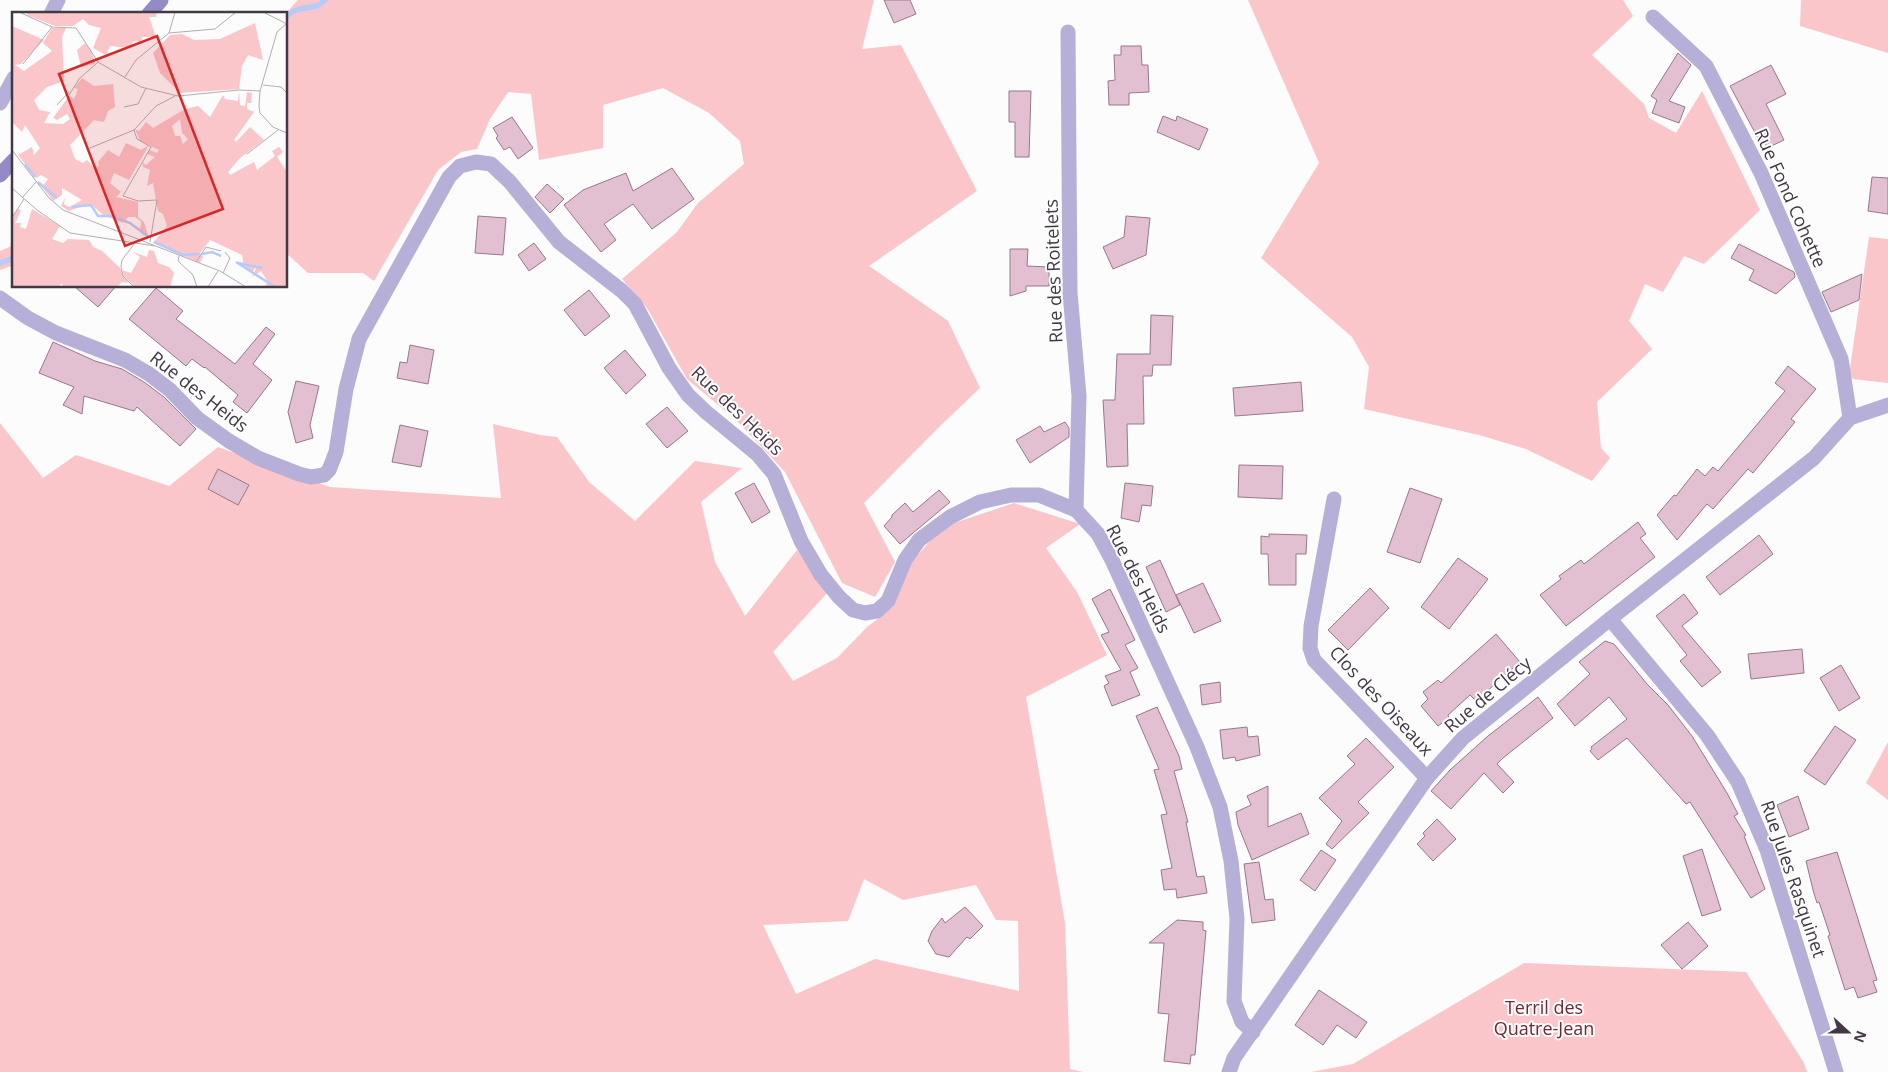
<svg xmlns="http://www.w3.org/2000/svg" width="1888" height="1072" font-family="'Open Sans',sans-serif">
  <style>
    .green { fill: #fac6ca; fill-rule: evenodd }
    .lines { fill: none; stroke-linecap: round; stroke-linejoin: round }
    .stream { stroke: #b6cbf8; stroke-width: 5.5 }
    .building { fill: #e3bfd2; stroke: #987889 }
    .street { stroke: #b6b0d8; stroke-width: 15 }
    .secondary { stroke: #948ac5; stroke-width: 15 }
    .labels { text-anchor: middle; stroke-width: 4; stroke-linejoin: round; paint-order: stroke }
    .street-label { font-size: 18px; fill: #423945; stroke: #fcfcfc }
    .park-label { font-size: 18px; fill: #6d2934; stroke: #fcfcfc }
    .inset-river { fill: none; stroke: #b6cbf8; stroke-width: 2.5 }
    .inset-road { fill: none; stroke: #b2aeb3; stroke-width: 1 }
    .view { fill: #d62828; fill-opacity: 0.15; stroke: #d62828; stroke-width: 2.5 }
    .inset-edge { fill: none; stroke: #423945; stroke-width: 2.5 }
  </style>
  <rect width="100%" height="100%" fill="#fcfcfc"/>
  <g class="green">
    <path d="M298,0H874L862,49L901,45L977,191L869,266L948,321L980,388L939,427L864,503L895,562L875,597L842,583L785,472L736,420L687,379L647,308L622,279L677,232L698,203L744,164L740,141L709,113L663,88L603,105V148L539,160L531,94L508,92L490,119L477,149L461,152L438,170L374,281L363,273H308L286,253V14H285Z"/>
    <path d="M1248,0H1623L1633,16L1592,55L1644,104L1649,118L1676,133L1702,91L1760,210L1704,264L1684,256L1663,292L1645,284L1629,321L1652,349L1597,402L1601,448L1610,458L1592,481L1526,449L1479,435L1364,409L1369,367L1352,337L1261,258L1319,163Z"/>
    <path d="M1801,0H1888V53L1800,26Z"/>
    <path d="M1869,237L1888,239V383L1853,379L1849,375Z"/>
    <path d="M14,245V265L0,270V251Z"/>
    <path d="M0,423L43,478L76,455L169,486L218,447L330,487L501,498L493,424L540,435L557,437L589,482L635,521L695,461L742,468L701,502L715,562L745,616L797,550L828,592L773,652L793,681L837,658L867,627L893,607L905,569L946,523H954L1014,503L1080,524L1046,548L1077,592L1107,655L1026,697L1065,923L1070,1069L1083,1072H0ZM864,879L903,900L976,885L996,920L1018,921L1019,991L875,959L796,994L763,925L848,921Z"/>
    <path d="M1888,742V800L1866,783Z"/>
    <path d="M1524,963L1746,972L1804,1063L1807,1072H1311L1353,1064Z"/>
  </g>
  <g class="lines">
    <g class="stream">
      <path d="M286,17C301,2 313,13 325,0"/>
      <path d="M0,263L14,258"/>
    </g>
  </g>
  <g class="building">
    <path d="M884,0H910L916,14L894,23Z"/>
    <path d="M1121,46H1141L1142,65H1148L1149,92L1129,93V105H1109L1108,81L1115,80L1114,55H1121Z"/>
    <path d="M1678,53L1691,65L1669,101L1685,107L1679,123L1652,113L1657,100L1651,96Z"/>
    <path d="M1771,65L1786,94L1766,104L1784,140L1767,148L1764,140L1760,142L1730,86Z"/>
    <path d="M1009,91H1031L1029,157H1015V122H1009Z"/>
    <path d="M1163,116L1176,121L1177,116L1208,129L1199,150L1157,132Z"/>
    <path d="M512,117L533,148L518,159L510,147L504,150L496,138L498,136L493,128Z"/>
    <path d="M672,168L694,199L652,229L633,204L604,224L616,240L601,252L564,205L583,190L626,173L633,191Z"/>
    <path d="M1872,177L1888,178V214L1868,211Z"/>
    <path d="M547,184L564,199L550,213L535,197Z"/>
    <path d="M478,216L506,218L503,255L475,253Z"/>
    <path d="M1126,216L1150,218L1146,255L1113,269L1103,247L1124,237Z"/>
    <path d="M534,243L546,259L529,271L518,255Z"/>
    <path d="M1739,244L1794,272L1795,277L1776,294L1749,280L1754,270L1731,258Z"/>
    <path d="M1010,249H1028L1027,266L1049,267V286H1026V291L1010,296Z"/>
    <path d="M1862,274L1859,300L1831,312L1822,292Z"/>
    <path d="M74,286H116L98,307Z"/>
    <path d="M156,288L183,311L176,319L235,364L266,327L275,334L253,364L272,380L247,413L233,402L238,395L205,367L204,368L192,359L186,366L129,319Z"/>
    <path d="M589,290L610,316L585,336L564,310Z"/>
    <path d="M1151,315L1173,316L1171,365H1153L1152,376H1143L1144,424H1127L1128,466L1107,467L1103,400H1115L1117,354H1150Z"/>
    <path d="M53,342L95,361L122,369L144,382L164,397L196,429L180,446L137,407L134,411L84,396L82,414L63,405L74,387L39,373Z"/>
    <path d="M410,345L434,350L428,384L397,378L400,362L407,363Z"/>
    <path d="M625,350L646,375L626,394L604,368Z"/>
    <path d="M1788,366L1816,389L1791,419L1795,422L1753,473L1748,469L1713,509L1707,504L1677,540L1657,515L1674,495L1676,496L1697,469L1705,476L1713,467L1718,471L1785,391L1775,383Z"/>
    <path d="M296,381L319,386L310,425L313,438L296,443L288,412Z"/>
    <path d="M1301,382L1303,411L1235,416L1233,388Z"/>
    <path d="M667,407L688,431L667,448L646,424Z"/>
    <path d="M1065,422L1069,428V437L1030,463L1016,440L1040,426L1044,432Z"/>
    <path d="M400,425L428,431L421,467L392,462Z"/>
    <path d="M1239,465L1283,466L1282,499L1238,497Z"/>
    <path d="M218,469L249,485L238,505L208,489Z"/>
    <path d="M754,483L770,512L752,523L735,493Z"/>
    <path d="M1125,483L1153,486L1151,506L1142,505L1139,522L1121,518Z"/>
    <path d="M1410,488L1442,499L1420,563L1387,552Z"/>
    <path d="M939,490L950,502L900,544L884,526L892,517V515L905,503L913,512Z"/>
    <path d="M1638,522L1646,534L1640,538L1655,557L1566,626L1540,595L1561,579L1559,576L1581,560L1584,564Z"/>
    <path d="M1269,534L1307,535L1306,554H1296V585H1269L1268,554H1261V536L1269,537Z"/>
    <path d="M1759,535L1773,554L1720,595L1706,577Z"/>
    <path d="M1458,558L1488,579L1449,629L1421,607Z"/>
    <path d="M1160,560L1180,605L1166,612L1146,567Z"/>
    <path d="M1203,583L1221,621L1194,633L1176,595Z"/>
    <path d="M1370,588L1389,608L1348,650L1328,630Z"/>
    <path d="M1110,589L1135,640L1125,645L1138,668L1130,672L1140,695L1112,706L1104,686L1109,683L1105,676L1121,670L1101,635L1109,632L1092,599Z"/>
    <path d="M1684,594L1698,613L1682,626L1721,672L1702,687L1680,661L1687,655L1656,616Z"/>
    <path d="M1496,634L1520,662L1476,701L1470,695L1448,715L1449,718L1438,726L1421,706L1428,699L1423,692L1438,680L1441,683Z"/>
    <path d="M1605,641L1614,644L1647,684L1668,705L1692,736L1727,793L1738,814L1734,816L1746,835L1744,836L1765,889L1751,898L1690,802L1686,804L1627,738L1598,760L1590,751L1592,749L1591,747L1627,719L1609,697L1575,726L1557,704L1590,674L1579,662Z"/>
    <path d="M1802,649L1804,673L1751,679L1748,654Z"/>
    <path d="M1841,665L1860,698L1839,711L1820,678Z"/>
    <path d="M1220,682L1221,702L1202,705L1200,685Z"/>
    <path d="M1538,697L1553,718L1503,758L1497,764L1514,782L1503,793L1484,773L1451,809L1431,791L1450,770L1488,736Z"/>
    <path d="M1157,707L1179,756L1182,769L1174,771L1188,822H1186L1197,877L1204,876L1207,893L1177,898L1176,889L1164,890L1161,870L1172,868L1161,815L1167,814L1154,770L1159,769L1136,716Z"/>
    <path d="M1835,726L1856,740L1825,785L1804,771Z"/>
    <path d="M1247,727L1248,737L1258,736L1260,755L1236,761L1235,757L1223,759L1220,730Z"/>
    <path d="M1366,738L1394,767L1358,802L1369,813L1332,849L1326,844L1342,821L1319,798L1355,764L1347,756Z"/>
    <path d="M1268,786V827L1301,813L1309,834L1252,860L1238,825L1236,812L1251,805L1247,796Z"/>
    <path d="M1798,796L1809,829L1789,837L1777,805Z"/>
    <path d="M1437,819L1456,839L1433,861L1417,844L1425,836L1423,833Z"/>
    <path d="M1702,849L1721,910L1702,916L1683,856Z"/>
    <path d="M1321,850L1336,860L1315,891L1300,880Z"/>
    <path d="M1837,852L1877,980L1873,981L1877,992L1858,998L1854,987L1845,990L1828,936L1830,935L1819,902L1817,903L1813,890L1806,861Z"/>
    <path d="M1259,862L1265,900L1273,899L1275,920L1252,923L1244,864Z"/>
    <path d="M965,907L983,926L970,939L967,937L949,957L936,954L928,941L932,931L942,918L945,923Z"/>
    <path d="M1177,920L1203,922V930L1206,931L1195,1055H1191L1190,1064L1164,1061L1169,1014L1158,1013L1164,943H1149Z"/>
    <path d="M1688,922L1708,946L1682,969L1661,945Z"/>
    <path d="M1319,990L1367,1022L1356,1038L1337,1025L1323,1045L1295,1025Z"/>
  </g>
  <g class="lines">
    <g class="street">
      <path d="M51,14L58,0"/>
      <path d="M1653,17L1706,66L1761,173L1841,359L1850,418"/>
      <path d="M1068,32L1070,293L1079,396L1076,510"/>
      <path d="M0,103L14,78"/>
      <path d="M0,298L28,318L56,333L125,360L149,374L170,390L197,418L229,441L258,458L299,474L311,477L324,475L329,470L336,452L346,389L359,339L449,177L460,166L476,162L491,164L510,182L559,242L622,291L635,304L669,368L688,395L706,412L757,454L774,474L801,541L821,575L839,597L853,610L865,613L877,611L888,601L905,560L919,540L950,517L980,502L1011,495H1039L1076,510L1098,534L1112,560L1197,747L1220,807L1231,861L1237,919L1234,1001L1242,1022L1253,1032"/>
      <path d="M1334,499L1311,626L1310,648L1314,660L1427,778"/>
      <path d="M1610,619L1707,735L1738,782L1767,850L1836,1072"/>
      <path d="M1229,1072L1234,1058L1427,778L1463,738L1610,619L1814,458L1850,418L1888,405"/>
    </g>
    <g class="secondary">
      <path d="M149,14L161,0"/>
      <path d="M0,175L14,160"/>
    </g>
  </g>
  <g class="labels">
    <g class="street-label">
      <text transform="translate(1790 198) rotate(66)" y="6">Rue Fond Cohette</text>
      <text transform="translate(1054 271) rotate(-92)" y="6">Rue des Roitelets</text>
      <text transform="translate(199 392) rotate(38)" y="6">Rue des Heids</text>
      <text transform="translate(737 411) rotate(44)" y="6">Rue des Heids</text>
      <text transform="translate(1138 579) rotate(63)" y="6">Rue des Heids</text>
      <text transform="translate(1488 695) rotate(-40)" y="6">Rue de Clécy</text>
      <text transform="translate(1381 701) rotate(47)" y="6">Clos des Oiseaux</text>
      <text transform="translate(1793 879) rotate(71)" y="6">Rue Jules Rasquinet</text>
    </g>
    <g class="park-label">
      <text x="1544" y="1014">Terril des<tspan x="1544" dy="21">Quatre-Jean</tspan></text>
    </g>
  </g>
  <g transform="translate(12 12)">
    <rect width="275" height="275" fill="#fcfcfc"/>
    <path d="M16,0H145L144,5H137L144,25H130L129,30L121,29L119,36L98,34L94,43L81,36L89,16L77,13L71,7L61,14H43L15,3ZM243,11L251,48L236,43L230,54L227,77L168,81L148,61L141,41L158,23L170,22L182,28L208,27ZM0,14L32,28L9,52L3,53L12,59L40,39L31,31L40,16H54L50,25L52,69L35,75L22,88L27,98L38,100L32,111L51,112L58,107L55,102L45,108L41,106L57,84L62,87L66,77L62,76L70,66L82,74L101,72L103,95L96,99L92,110L82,108L58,133L63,147L71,151L75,148L82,155L87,154L86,150L96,138L107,145L114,131L129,138L137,133L117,168L102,161L98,171L109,180L104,185L126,190V205L132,210L137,227L128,220L129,209L123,205H116L111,211L91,203L81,194L72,193L57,199L49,194L53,186L52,192L57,195L70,188L50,176V183L41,189L30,175L36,167L29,163L24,166L6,143L20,135L22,143L28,136L13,113L10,120L0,110ZM73,31L79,38L83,52L69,55L65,38ZM227,79L228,93L233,94L235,80L240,81L239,91H235V97L242,100L222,128L224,130L238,115L252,128L228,146L216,160L218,163L242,150L245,158L263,144L260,139L267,135L271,140L265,145L275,160V275H252L256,270L249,259L240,265L246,252L240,260L232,254L230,243L198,228L188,241L191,245L188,251L141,231L155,214L151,202L146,199L141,171L135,174L138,158L131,155L130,150L134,153L143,145L135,142L138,138L145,141L147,138L128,129L123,117L127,119L134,110L141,116L173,97L186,94L198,105L211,83L213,87L226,89ZM168,107L170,121L176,127L171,132L168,124H163L160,114ZM6,196L9,199L3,211H9L8,215L14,217L20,197L48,214L40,227L51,231L56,227L77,228L81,235L90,239L108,256L116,271L110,270L105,275H51L50,271L46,275L0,274V204ZM137,238L142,239L146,251L157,255L162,261L158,275H123L113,265L110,258L119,261L128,245L121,240L135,245Z" fill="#fac6ca" fill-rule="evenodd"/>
    <path class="inset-river" d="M13,152L23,165M26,170L45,186M60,195L79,193L86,204H99L118,211L137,225M142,230L171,243L187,242M190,242L200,240L209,244M224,250L263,275M226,251L250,256"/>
    <path class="inset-road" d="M7,0L40,15L64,16L86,50M251,0L275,12M274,12L265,20L248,79L247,94L248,101L261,115L275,121M157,21L203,17L224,0M86,50L129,75L166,84L227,78L248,79M11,52L40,15M113,65L124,48L157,21L163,0M251,73L269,75L275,81M57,83L67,67L86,50M45,93L57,80M112,95L126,92L134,76M78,136L122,118M0,138L37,186L51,198L208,259L234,275M235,142L266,118M0,176L25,198L58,221L143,234M10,186L24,170M1,204L12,187M138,230L145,188L126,189L111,184L139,135L125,127L122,118L144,94L163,84M167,244L166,249L181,263L185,275M184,250L194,235L209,239M211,261L218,246L213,240M122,275L111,264L109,255L110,248L123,231M196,275L206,259"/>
    <path class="view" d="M145,24L211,197L113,234L47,62Z"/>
    <rect width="275" height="275" class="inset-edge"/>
  </g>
  <g transform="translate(1848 1032) rotate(111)" stroke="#fcfcfc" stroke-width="4" paint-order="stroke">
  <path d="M0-4L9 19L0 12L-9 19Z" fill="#423945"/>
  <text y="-8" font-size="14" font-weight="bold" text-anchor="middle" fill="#423945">N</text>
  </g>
</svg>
